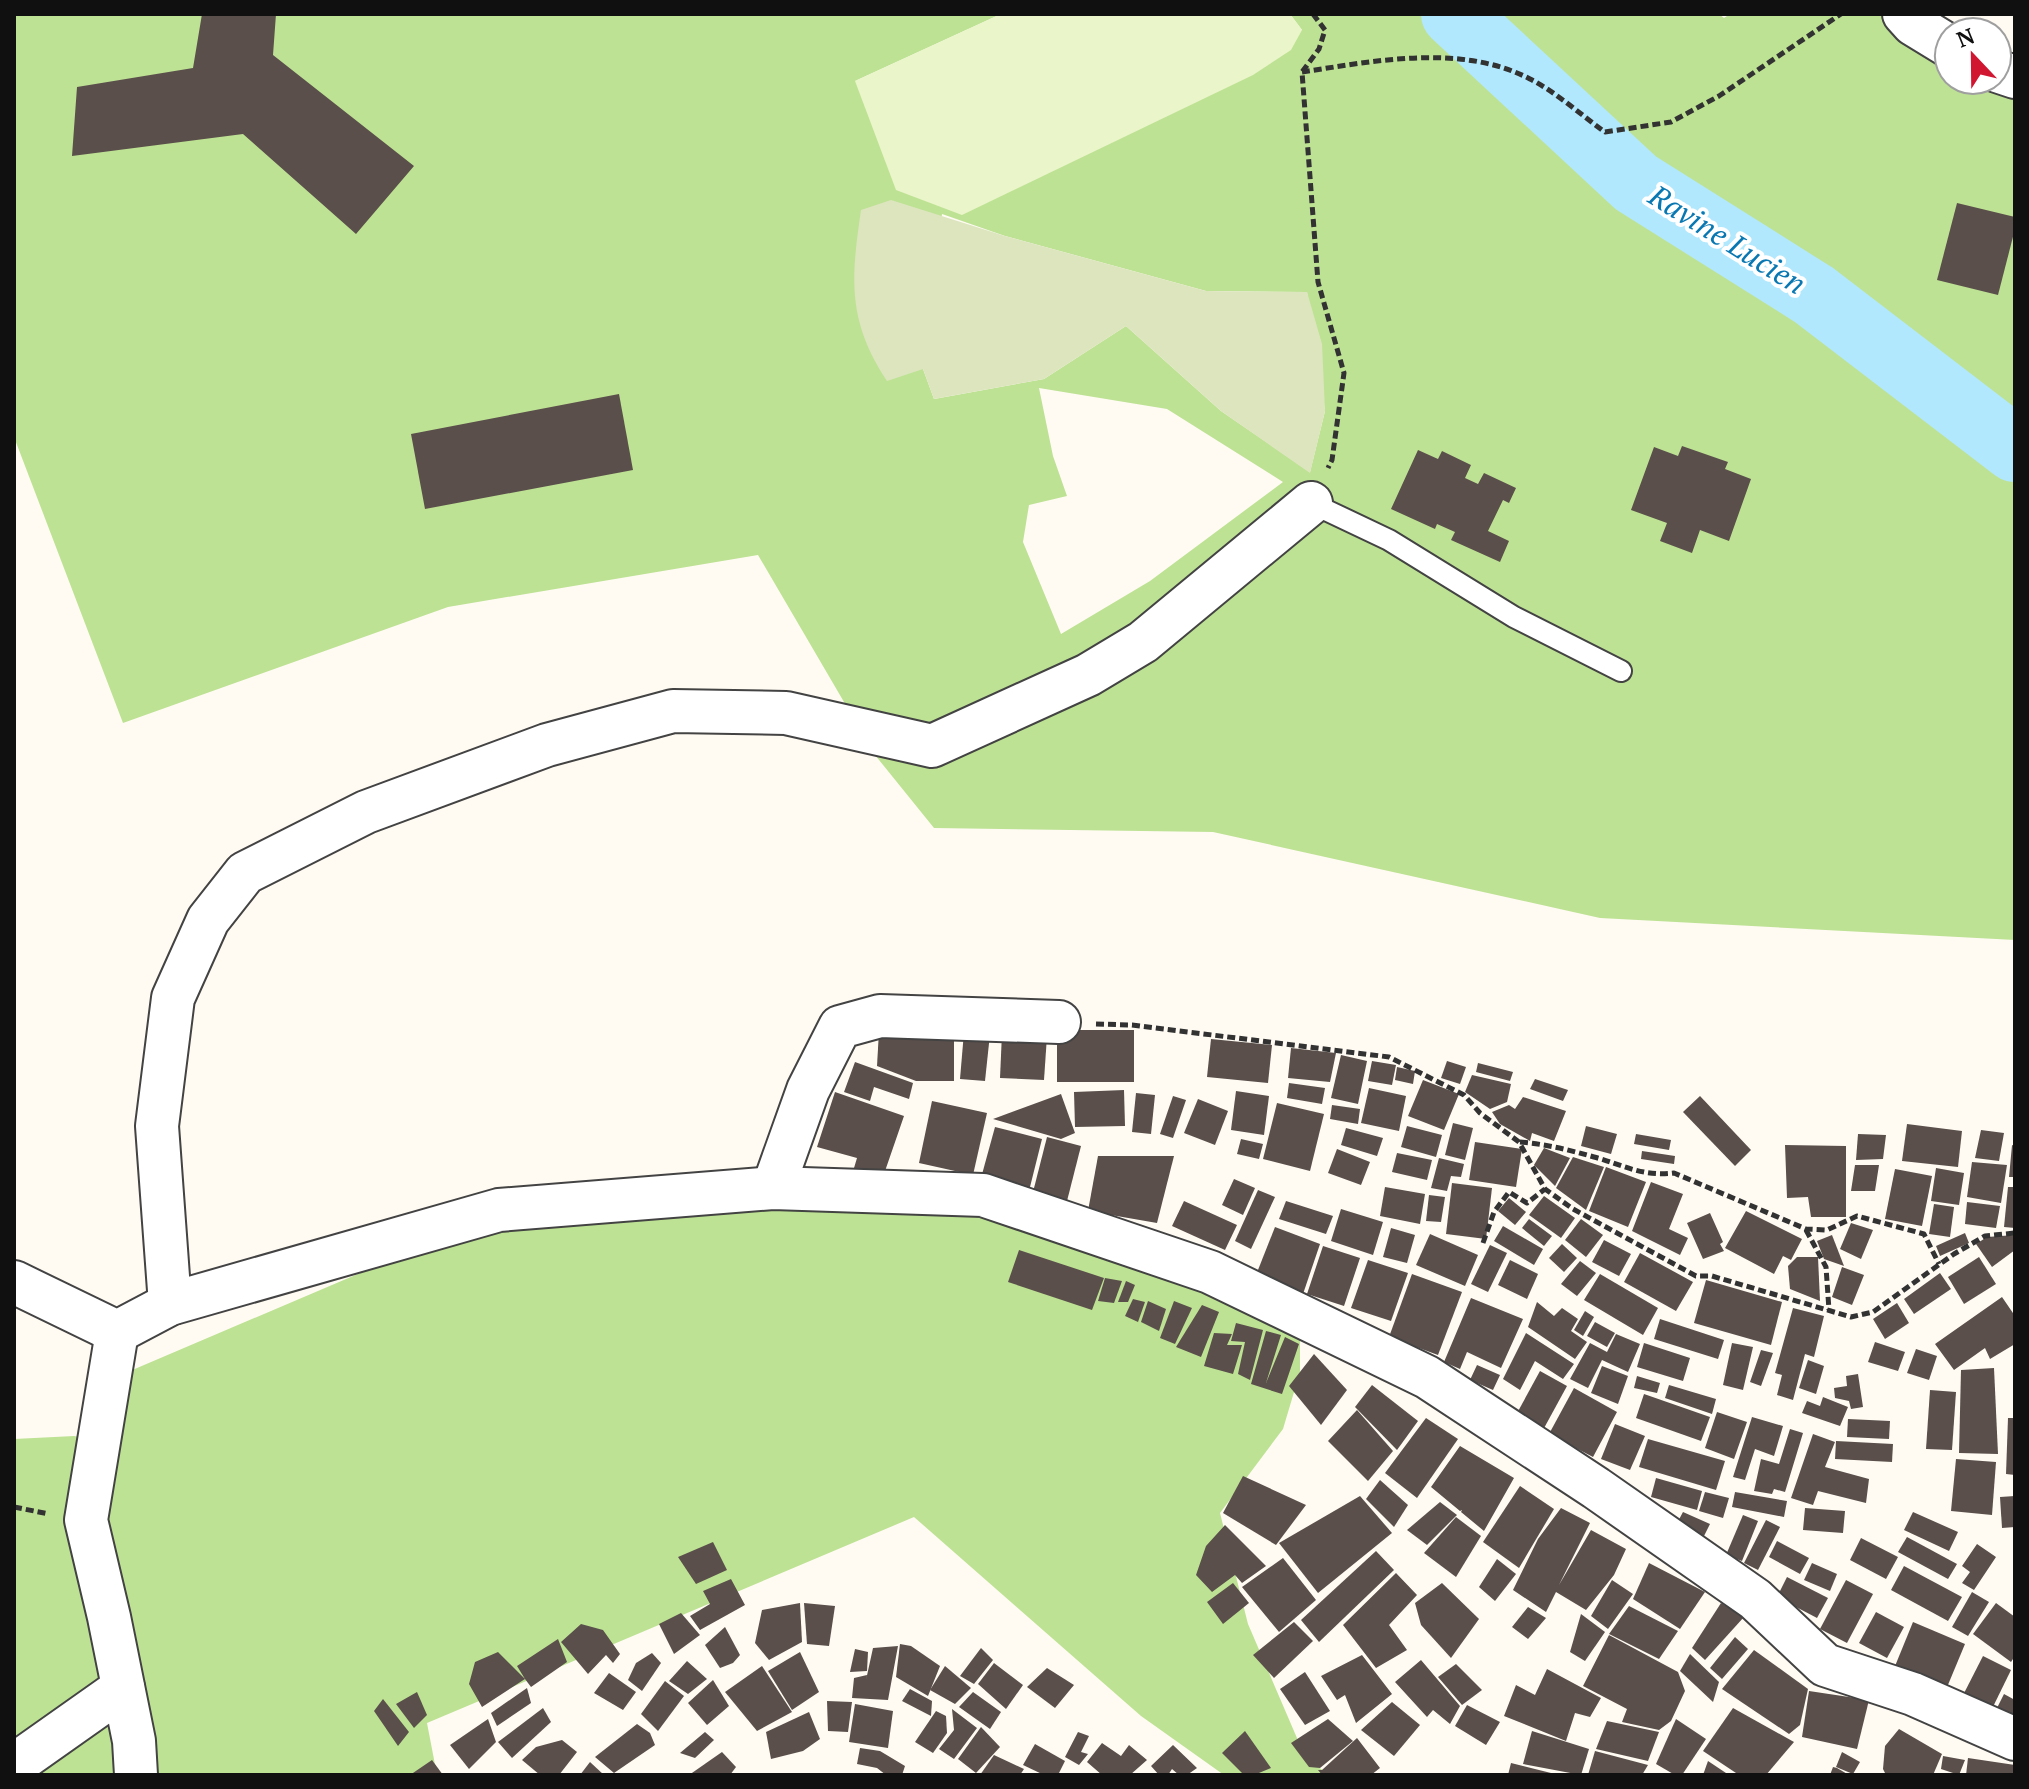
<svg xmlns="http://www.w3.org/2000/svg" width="2029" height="1789" font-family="'PT Serif',serif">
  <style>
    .forest { fill: #bee294; fill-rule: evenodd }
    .cemetery { fill: #dde5bf }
    .pitch { fill: #eaf5ca }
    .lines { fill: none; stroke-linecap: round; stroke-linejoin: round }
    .river { stroke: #b1e8fd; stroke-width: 66 }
    .building { fill: #5a4f4b }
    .lane-casing { stroke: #434343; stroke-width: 24 }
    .street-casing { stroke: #434343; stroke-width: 46 }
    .path { stroke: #323232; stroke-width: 5; stroke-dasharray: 8 4; stroke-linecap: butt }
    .lane { stroke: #fff; stroke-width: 20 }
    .street { stroke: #fff; stroke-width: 42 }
    .labels { text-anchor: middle; stroke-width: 8; stroke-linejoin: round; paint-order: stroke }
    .water-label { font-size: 30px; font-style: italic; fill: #0978b2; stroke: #fff }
  </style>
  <rect width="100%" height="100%" fill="#fffbf3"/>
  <g class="forest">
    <path d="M14,14H1001L855,81L1302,30L1290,14H1719L1724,18L1730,14H1937L1949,32V80H1997L2015,62V940L1600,918L1213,832L934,828L875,755L758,555L448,607L123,723L14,437ZM942,214L1005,236L1206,291L1307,292L1325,411L1310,472L1221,411L1126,326L1044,379L934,399L923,369ZM1039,388L1167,409L1283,482L1150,581L1061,634L1023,542L1029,505L1067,496L1053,456Z"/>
    <path d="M800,1185L1030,1213L1300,1333V1372L1283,1429L1220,1513L1248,1624L1306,1759L1330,1775H1224L1141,1716L914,1517L427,1723L437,1775H25L14,1754V1439L74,1436L118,1444L130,1371L440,1239Z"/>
  </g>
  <path class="cemetery" d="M891,200L1005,236L1206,291L1307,292L1322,344L1325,411L1310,473L1221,411L1126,326L1044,379L934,399L923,369L887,381C847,320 851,279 861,210Z"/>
  <path class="pitch" d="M1001,14H1290L1302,30L1291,50L1253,75L962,215L896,190L855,81Z"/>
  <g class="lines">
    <path class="river" d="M1454,14L1636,183L1814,295L2015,449"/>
  </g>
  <g class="building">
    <path d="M202,14H276L273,55L414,166L356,234L243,134L72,156L77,87L193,68Z"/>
    <path d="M1957,203L2015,217V229L1998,295L1937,280Z"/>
    <path d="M619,394L633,470L425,509L411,434Z"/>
    <path d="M1682,446L1728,462L1725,469L1751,479L1729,541L1700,530L1692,553L1660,541L1667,523L1631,510L1654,447L1678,456Z"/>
    <path d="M1418,450L1438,459L1442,451L1471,465L1465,478L1478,484L1484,473L1516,488L1509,503L1503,500L1488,531L1509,541L1500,562L1451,540L1455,532L1437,524L1435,529L1391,509Z"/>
    <path d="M954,1030V1081H916L877,1066L879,1031Z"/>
    <rect x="1057" y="1030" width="77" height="52"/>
    <path d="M964,1032L990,1034L985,1081L960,1079Z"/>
    <path d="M1002,1033L1047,1036L1044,1080L1000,1078Z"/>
    <path d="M1211,1039L1272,1045L1268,1083L1207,1077Z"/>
    <path d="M1291,1048L1336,1053L1330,1082L1288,1078Z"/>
    <path d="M1341,1055L1367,1061L1358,1104L1331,1098Z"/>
    <path d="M1372,1061L1396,1065L1392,1085L1368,1081Z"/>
    <path d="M1447,1061L1466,1067L1460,1084L1441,1078Z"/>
    <path d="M855,1062L913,1083L909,1099L874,1087L870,1101L844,1092Z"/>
    <path d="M1478,1063L1513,1072L1510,1081L1476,1072Z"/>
    <path d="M1397,1067L1415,1071L1413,1084L1395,1080Z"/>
    <path d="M1472,1075L1511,1084L1507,1102L1490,1109L1465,1092Z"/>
    <path d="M1535,1079L1568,1090L1563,1101L1530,1089Z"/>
    <path d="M1423,1080L1459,1094L1444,1130L1408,1116Z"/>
    <path d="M1289,1083L1325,1088L1322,1104L1287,1098Z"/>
    <path d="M1369,1088L1406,1096L1399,1131L1361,1123Z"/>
    <path d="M1124,1090L1125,1126L1075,1127L1074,1092Z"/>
    <path d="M1236,1091L1269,1096L1264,1135L1231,1130Z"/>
    <path d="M835,1092L904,1116L884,1174L854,1168L857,1158L817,1147Z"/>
    <path d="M1136,1093L1155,1095L1151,1134L1132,1132Z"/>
    <path d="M1061,1094L1075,1133L1061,1139L993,1119Z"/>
    <path d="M1173,1096L1186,1100L1173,1138L1160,1134Z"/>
    <path d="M1700,1096L1751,1150L1735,1166L1683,1112Z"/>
    <path d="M1523,1097L1566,1111L1554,1141L1532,1133L1530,1141L1500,1124L1492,1112L1509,1105L1515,1109Z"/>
    <path d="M1198,1099L1228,1111L1215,1145L1184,1133Z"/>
    <path d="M932,1101L987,1113L973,1175L919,1163Z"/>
    <path d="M1277,1103L1324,1114L1310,1171L1263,1159Z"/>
    <path d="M1332,1105L1360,1109L1358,1124L1330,1119Z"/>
    <path d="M1453,1123L1473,1128L1465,1160L1445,1155Z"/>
    <path d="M1907,1124L1962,1131L1958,1167L1902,1161Z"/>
    <path d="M1407,1126L1442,1135L1436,1157L1401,1147Z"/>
    <path d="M1586,1126L1617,1134L1611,1154L1581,1146Z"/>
    <path d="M995,1127L1042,1139L1029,1191L981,1178Z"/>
    <path d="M1346,1128L1383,1138L1377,1156L1341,1145Z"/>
    <path d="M1981,1130L2004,1133L1999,1161L1975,1158Z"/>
    <path d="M1636,1134L1671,1140L1669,1150L1634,1144Z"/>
    <path d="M1858,1134L1886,1135L1883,1159L1856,1160Z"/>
    <path d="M1047,1137L1081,1146L1067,1201L1033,1192Z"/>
    <path d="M1241,1139L1263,1144L1259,1159L1237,1154Z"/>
    <path d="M1475,1142L1522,1149L1516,1187L1469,1180Z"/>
    <path d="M1785,1145L1846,1146V1217H1811L1808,1197L1787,1198Z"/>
    <path d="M2012,1145L2015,1146V1177H2009Z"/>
    <path d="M1544,1148L1570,1158L1555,1186L1534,1165Z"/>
    <path d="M1337,1149L1370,1162L1361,1185L1328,1173Z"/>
    <path d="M1642,1151L1675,1156L1674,1164L1641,1159Z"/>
    <path d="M1397,1153L1432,1160L1427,1180L1392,1172Z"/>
    <path d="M1098,1156H1174L1157,1223L1088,1211Z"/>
    <path d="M1573,1157L1604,1167L1586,1210L1556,1188Z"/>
    <path d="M1439,1158L1464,1164L1461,1177L1451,1176L1447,1191L1431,1188Z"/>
    <path d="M1972,1162L2007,1165L2001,1203L1967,1197Z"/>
    <path d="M1855,1165H1879L1875,1191H1851Z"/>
    <path d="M1606,1167L1646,1182L1628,1227L1589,1211Z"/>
    <path d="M1936,1168L1964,1173L1959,1205L1931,1201Z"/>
    <path d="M1895,1169L1932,1176L1922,1226L1885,1219Z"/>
    <path d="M1234,1179L1255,1188L1243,1215L1222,1205Z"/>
    <path d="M1651,1182L1683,1194L1669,1229L1688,1238L1680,1255L1632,1231Z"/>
    <path d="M1452,1183L1492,1188L1486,1239L1446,1234Z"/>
    <path d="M1385,1187L1425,1194L1420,1224L1380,1216Z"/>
    <path d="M2008,1187H2015V1228L2004,1227Z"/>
    <path d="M1258,1190L1275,1197L1251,1249L1235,1241Z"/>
    <path d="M1429,1195L1445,1197L1441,1222L1426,1221Z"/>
    <path d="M1544,1196L1575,1218L1561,1238L1529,1215Z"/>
    <path d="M1509,1198L1526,1212L1515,1225L1498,1211Z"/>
    <path d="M1184,1201L1237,1225L1225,1250L1172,1226Z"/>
    <path d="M1286,1201L1333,1216L1326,1234L1279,1219Z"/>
    <path d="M1967,1202L2000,1206L1996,1228L1965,1224Z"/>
    <path d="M1934,1204L1954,1207L1950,1237L1929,1234Z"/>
    <path d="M1341,1209L1383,1222L1373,1255L1331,1241Z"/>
    <path d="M1746,1211L1802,1239L1791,1260L1783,1256L1774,1274L1725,1248Z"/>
    <path d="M1710,1213L1723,1242L1720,1244L1724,1251L1703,1259L1687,1223Z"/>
    <path d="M1529,1219L1552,1236L1544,1246L1522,1228Z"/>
    <path d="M1581,1219L1603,1235L1586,1257L1565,1240Z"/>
    <path d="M1851,1223L1873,1230L1861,1259L1840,1249Z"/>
    <path d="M1503,1226L1543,1249L1534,1265L1494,1241Z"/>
    <path d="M1275,1227L1320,1244L1303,1294L1256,1275Z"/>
    <path d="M1391,1228L1415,1235L1407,1263L1383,1257Z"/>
    <path d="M1965,1233L1969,1243L1940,1256L1936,1246Z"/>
    <path d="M1430,1234L1478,1255L1465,1286L1416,1265Z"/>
    <path d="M1832,1235L1844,1266L1824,1259L1817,1241Z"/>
    <path d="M2015,1235V1250L1992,1267L1976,1244L1987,1237Z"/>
    <path d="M1604,1240L1631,1254L1619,1276L1592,1262Z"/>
    <path d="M1562,1244L1577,1258L1564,1272L1549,1258Z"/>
    <path d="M1490,1245L1507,1253L1488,1292L1471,1284Z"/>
    <path d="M1323,1246L1360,1258L1344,1306L1307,1294Z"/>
    <path d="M1019,1250L1104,1278L1092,1310L1008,1282Z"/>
    <path d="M1640,1253L1693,1282L1676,1311L1624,1282Z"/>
    <path d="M1797,1257H1818L1820,1301L1790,1289L1788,1266Z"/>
    <path d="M1979,1257L1996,1284L1964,1304L1948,1277Z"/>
    <path d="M1368,1260L1408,1273L1391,1321L1351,1308Z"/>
    <path d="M1510,1260L1538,1274L1527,1299L1498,1285Z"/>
    <path d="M1580,1261L1596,1273L1577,1296L1561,1284Z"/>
    <path d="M1842,1267L1864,1275L1852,1305L1832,1297Z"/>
    <path d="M1940,1273L1951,1289L1914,1314L1904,1299Z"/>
    <path d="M1412,1274L1462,1292L1438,1355L1389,1337Z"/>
    <path d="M1600,1274L1658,1308L1643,1335L1584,1300Z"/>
    <path d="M1105,1278L1122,1281L1114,1303L1098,1301Z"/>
    <path d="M1706,1280L1782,1302L1771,1345L1694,1323Z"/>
    <path d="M1126,1281L1135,1285L1128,1302H1118Z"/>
    <path d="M2002,1297L2015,1316V1344L1990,1359L1985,1348L1954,1370L1935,1344Z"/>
    <path d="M1471,1298L1523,1319L1501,1368L1467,1352L1460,1369L1444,1362Z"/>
    <path d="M1133,1299L1145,1302L1138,1322L1125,1316Z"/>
    <path d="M1148,1301L1166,1309L1159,1331L1141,1322Z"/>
    <path d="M1174,1301L1192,1308L1175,1344L1160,1338Z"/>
    <path d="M1537,1302L1554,1316L1562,1308L1578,1319L1571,1331L1587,1342L1575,1359L1528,1327Z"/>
    <path d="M1897,1303L1909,1323L1885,1339L1873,1319Z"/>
    <path d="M1202,1305L1219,1312L1201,1357L1176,1347Z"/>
    <path d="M1793,1308L1824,1316L1814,1357L1805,1354L1793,1400L1777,1395L1782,1375L1775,1373Z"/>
    <path d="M1585,1311L1594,1317L1583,1336L1574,1330Z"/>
    <path d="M1660,1319L1724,1340L1718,1359L1654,1339Z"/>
    <path d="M1595,1322L1615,1333L1607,1347L1587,1336Z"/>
    <path d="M1236,1323L1263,1330L1250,1380L1238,1374L1245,1342L1231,1341Z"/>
    <path d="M1266,1331L1281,1335L1266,1383L1285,1337L1299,1344L1282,1394L1251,1384Z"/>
    <path d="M1214,1333L1232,1334L1227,1345H1242L1233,1374L1204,1366Z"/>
    <path d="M1526,1333L1574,1364L1563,1379L1535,1361L1520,1390L1503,1379Z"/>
    <path d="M1616,1334L1640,1344L1628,1372L1602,1360L1588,1388L1570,1379L1590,1343L1607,1352Z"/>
    <path d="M1875,1342L1905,1352L1898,1371L1868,1362Z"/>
    <path d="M1644,1343L1690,1358L1683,1381L1637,1367Z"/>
    <path d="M1732,1343L1753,1347L1743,1390L1723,1385Z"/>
    <path d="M1916,1349L1937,1356L1929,1380L1907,1373Z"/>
    <path d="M1761,1350L1773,1353L1761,1386L1750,1382Z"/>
    <path d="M1314,1354L1347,1390L1321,1425L1289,1386Z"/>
    <path d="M1808,1360L1824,1366L1816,1394L1799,1388Z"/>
    <path d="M1477,1365L1500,1375L1493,1390L1470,1380Z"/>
    <path d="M1602,1366L1628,1376L1618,1404L1591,1393Z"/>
    <path d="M1994,1368L1998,1454L1959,1453L1961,1370Z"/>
    <path d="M1540,1371L1567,1386L1543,1430L1516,1415Z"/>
    <path d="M1858,1374L1863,1407L1851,1409L1849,1401L1835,1398L1834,1388L1847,1386L1846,1376Z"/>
    <path d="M1637,1376L1660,1383L1657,1393L1634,1388Z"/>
    <path d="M1372,1385L1418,1421L1397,1450L1355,1407Z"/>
    <path d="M1669,1385L1716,1399L1712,1414L1665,1398Z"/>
    <path d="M1574,1388L1617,1412L1593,1457L1549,1434Z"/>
    <path d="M1930,1390L1956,1392L1952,1450L1926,1449Z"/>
    <path d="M1644,1394L1710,1417L1701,1441L1636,1418Z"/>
    <path d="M1823,1397L1848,1407L1840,1426L1802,1413L1807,1401L1820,1406Z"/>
    <path d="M1357,1410L1393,1451L1368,1481L1328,1441Z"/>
    <path d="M1717,1412L1747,1422L1734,1459L1705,1448Z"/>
    <path d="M1752,1417L1783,1426L1774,1456L1755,1449L1745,1480L1733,1477Z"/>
    <path d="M1426,1418L1458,1439L1417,1498L1385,1473Z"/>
    <path d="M2008,1418H2015V1475L2006,1474Z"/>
    <path d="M1848,1419L1890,1421L1889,1439L1847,1437Z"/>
    <path d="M1615,1424L1645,1436L1630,1470L1601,1459Z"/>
    <path d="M1790,1429L1803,1433L1785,1492L1774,1489L1772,1494L1754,1491L1761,1459L1779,1464Z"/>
    <path d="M1813,1434L1835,1442L1825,1467L1869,1479L1866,1503L1818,1491L1813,1505L1791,1498Z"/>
    <path d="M1648,1439L1725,1461L1716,1490L1639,1467Z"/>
    <path d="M1836,1441L1893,1444L1892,1462L1835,1459Z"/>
    <path d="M1460,1446L1514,1478L1484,1531L1461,1512L1462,1510L1460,1511L1431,1487Z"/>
    <path d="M1956,1459L1996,1462L1992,1515L1951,1511Z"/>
    <path d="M1243,1476L1306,1505L1276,1545L1223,1513Z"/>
    <path d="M1656,1478L1702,1491L1697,1510L1651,1497Z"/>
    <path d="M1380,1480L1408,1505L1394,1527L1366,1499Z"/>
    <path d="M1520,1486L1554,1509L1519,1568L1483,1542Z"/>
    <path d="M1705,1492L1729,1498L1723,1518L1699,1511Z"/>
    <path d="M1735,1492L1787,1501L1784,1517L1732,1507Z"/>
    <path d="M1360,1496L1392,1533L1318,1593L1279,1543Z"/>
    <path d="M2015,1496V1527L2002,1528L2000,1497Z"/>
    <path d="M1440,1502L1457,1515L1427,1545L1407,1530Z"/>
    <path d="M1561,1508L1590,1523L1559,1585L1591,1530L1626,1549L1614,1575L1586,1610L1556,1592L1546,1612L1513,1590L1538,1539Z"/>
    <path d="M1805,1508L1845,1511L1843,1533L1803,1530Z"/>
    <path d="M1683,1512L1710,1524L1702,1540L1675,1527Z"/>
    <path d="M1913,1512L1958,1532L1949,1551L1904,1530Z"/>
    <path d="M1743,1515L1758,1521L1742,1561L1726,1555Z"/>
    <path d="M1456,1517L1481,1536L1456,1577L1424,1553Z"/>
    <path d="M1766,1520L1780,1527L1758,1570L1744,1563Z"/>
    <path d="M1225,1525L1266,1566L1242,1583L1235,1575L1212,1592L1196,1575L1206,1546Z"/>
    <path d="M1907,1537L1957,1564L1948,1579L1898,1552Z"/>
    <path d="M1861,1538L1898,1557L1886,1579L1850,1560Z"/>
    <path d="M1777,1541L1809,1558L1800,1574L1769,1557Z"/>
    <path d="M713,1542L727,1570L696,1584L678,1557Z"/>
    <path d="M1977,1544L1996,1557L1974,1590L1962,1583L1970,1572L1962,1566Z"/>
    <path d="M1376,1551L1394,1570L1319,1642L1301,1620Z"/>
    <path d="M1283,1558L1316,1600L1279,1632L1242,1587Z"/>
    <path d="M1497,1559L1516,1574L1495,1601L1479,1587Z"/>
    <path d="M1649,1563L1705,1592L1680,1629L1633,1599Z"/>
    <path d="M1812,1563L1837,1574L1830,1591L1804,1580Z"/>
    <path d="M1904,1566L1962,1597L1948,1621L1891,1590Z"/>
    <path d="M1396,1573L1417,1595L1389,1625L1407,1650L1376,1668L1343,1625Z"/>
    <path d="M1787,1577L1828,1598L1817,1618L1777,1597Z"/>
    <path d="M731,1579L745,1605L700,1630L690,1616L710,1604L703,1591Z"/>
    <path d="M1612,1580L1633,1594L1608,1629L1591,1616Z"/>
    <path d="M1846,1580L1873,1594L1847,1643L1820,1629Z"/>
    <path d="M1233,1583L1249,1603L1223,1624L1207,1602Z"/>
    <path d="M1442,1583L1479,1619L1451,1658L1421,1625L1415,1603Z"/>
    <path d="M1972,1592L1989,1602L1968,1636L1952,1627Z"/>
    <path d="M800,1603L802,1642L769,1660L755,1643L762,1610Z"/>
    <path d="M804,1603L835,1606L829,1646L807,1644Z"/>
    <path d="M1721,1603L1744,1617L1705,1660L1692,1648Z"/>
    <path d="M1996,1603L2015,1617V1656L2011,1662L1973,1634Z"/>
    <path d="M1629,1606L1678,1631L1659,1659L1609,1634Z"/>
    <path d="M1528,1607L1546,1618L1528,1639L1512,1627Z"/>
    <path d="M1876,1612L1904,1627L1887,1658L1859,1643Z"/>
    <path d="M681,1613L700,1635L674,1654L659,1624Z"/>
    <path d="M1581,1614L1605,1632L1585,1661L1570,1652Z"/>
    <path d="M1294,1622L1313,1641L1274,1678L1253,1655Z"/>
    <path d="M1913,1622L1965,1644L1945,1692L1893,1671Z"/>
    <path d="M581,1624L603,1630L620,1654L613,1663L606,1655L588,1674L561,1642Z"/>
    <path d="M725,1627L740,1655L733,1663L720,1668L705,1645Z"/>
    <path d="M1609,1635L1678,1672L1685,1691L1671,1721L1659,1730L1622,1722L1627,1709L1583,1686Z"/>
    <path d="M1735,1637L1748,1649L1722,1679L1710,1668Z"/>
    <path d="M558,1639L567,1662L531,1687L525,1679L482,1707L469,1684L475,1662L498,1652L525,1679L517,1666Z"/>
    <path d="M900,1644L911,1646L940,1666L928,1696L896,1677Z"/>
    <path d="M898,1646L888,1700L852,1698L854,1678L867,1675L866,1680L873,1648Z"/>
    <path d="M981,1648L993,1660L974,1684L960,1676Z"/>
    <path d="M855,1649L868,1652L867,1671L850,1672Z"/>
    <path d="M1754,1650L1808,1689L1800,1725L1789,1734L1722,1689Z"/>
    <path d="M800,1652L819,1692L792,1710L768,1671Z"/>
    <path d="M652,1653L661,1663L642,1691L628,1680L636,1663Z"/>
    <path d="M1690,1654L1719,1682L1713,1702L1680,1671Z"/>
    <path d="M1362,1655L1392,1694L1356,1723L1345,1695L1337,1700L1321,1676Z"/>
    <path d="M1983,1656L2011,1670L1988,1717L1959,1703Z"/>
    <path d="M1421,1660L1460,1706L1450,1724L1433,1710L1427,1717L1395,1682Z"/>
    <path d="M687,1661L707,1679L688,1694L669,1681Z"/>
    <path d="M994,1663L1023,1685L1006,1709L978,1684Z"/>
    <path d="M1456,1664L1482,1690L1462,1705L1438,1677Z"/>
    <path d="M762,1666L792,1712L757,1731L725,1692Z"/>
    <path d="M945,1666L971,1688L955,1704L930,1690Z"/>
    <path d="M1047,1668L1074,1685L1055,1708L1027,1687Z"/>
    <path d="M1547,1669L1601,1698L1590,1717L1575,1713L1566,1741L1504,1716L1516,1685L1535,1695Z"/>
    <path d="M1305,1672L1330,1711L1305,1725L1280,1689Z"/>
    <path d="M609,1673L636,1692L623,1710L594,1693Z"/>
    <path d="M713,1680L729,1706L707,1725L688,1703Z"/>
    <path d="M665,1681L684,1696L658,1731L641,1714Z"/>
    <path d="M527,1688L531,1703L497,1726L491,1713Z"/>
    <path d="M910,1689L932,1701L931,1716L902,1701Z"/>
    <path d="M1809,1691L1869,1700L1857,1749L1802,1737Z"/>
    <path d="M417,1692L427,1715L414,1728L396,1704Z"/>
    <path d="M973,1692L1001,1712L990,1729L959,1707Z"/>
    <path d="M2004,1694L2015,1700V1727L1993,1716Z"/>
    <path d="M383,1699L409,1732L398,1746L374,1711Z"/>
    <path d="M827,1701L852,1702L848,1732L828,1731Z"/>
    <path d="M1392,1702L1420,1725L1394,1756L1361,1730Z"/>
    <path d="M855,1704L893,1711L888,1748L849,1742Z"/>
    <path d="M1467,1705L1500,1722L1486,1745L1455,1726Z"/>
    <path d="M543,1708L551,1722L512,1758L498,1742Z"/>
    <path d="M1733,1708L1794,1742L1766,1775H1739L1703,1751Z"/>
    <path d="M952,1709L977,1728L954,1759L939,1749L954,1730Z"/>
    <path d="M936,1711L946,1716L947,1733L933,1753L915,1742Z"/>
    <path d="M809,1712L820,1739L803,1751L771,1759L766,1732Z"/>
    <path d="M488,1719L496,1742L469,1769L450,1745Z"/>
    <path d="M1328,1719L1353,1741L1320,1768L1309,1767L1291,1743Z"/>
    <path d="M1676,1719L1706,1739L1682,1775H1675L1656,1764Z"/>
    <path d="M1607,1721L1659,1732L1648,1761L1596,1749Z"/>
    <path d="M637,1724L650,1733L655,1745L614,1773L595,1757Z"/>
    <path d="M981,1727L1000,1747L976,1773L958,1759Z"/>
    <path d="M1899,1729L1942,1754L1933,1775H1886L1883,1769L1885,1746Z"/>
    <path d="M1245,1731L1271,1768L1254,1775H1244L1222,1753Z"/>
    <path d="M1532,1731L1589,1749L1581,1775L1523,1764Z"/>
    <path d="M705,1732L714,1740L695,1758L680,1753Z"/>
    <path d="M1078,1732L1089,1736L1081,1752L1088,1754L1079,1765L1065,1757Z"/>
    <path d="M1357,1738L1380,1768L1371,1775H1322L1318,1770H1322Z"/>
    <path d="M562,1740L577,1752L559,1775H540L522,1760L536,1747Z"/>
    <path d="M1102,1743L1121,1756L1129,1745L1147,1760L1130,1775H1102L1087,1762Z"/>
    <path d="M1035,1744L1065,1761L1058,1775H1044L1023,1765Z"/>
    <path d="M1173,1745L1197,1768L1187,1775H1179L1172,1769L1168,1775H1159L1151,1766Z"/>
    <path d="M860,1748L880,1751L905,1766L902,1775H886L877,1768L857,1764Z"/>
    <path d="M1595,1751L1648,1765L1642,1775H1588Z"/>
    <path d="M722,1752L736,1767L730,1775H689Z"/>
    <path d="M1842,1752L1860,1762L1853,1774L1836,1767Z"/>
    <path d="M994,1755L1024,1769L1020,1775H980Z"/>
    <path d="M1943,1756L1965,1760L1959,1775L1941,1769Z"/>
    <path d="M1968,1758L2015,1765V1775H1966Z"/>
    <path d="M432,1760L443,1775H410Z"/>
    <path d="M1708,1761L1729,1775H1703Z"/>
    <path d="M590,1762L604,1775H580Z"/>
    <path d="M1511,1763L1555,1774V1775H1508Z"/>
    <path d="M1833,1767L1837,1768L1849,1775H1830Z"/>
  </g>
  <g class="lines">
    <g class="lane-casing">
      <path id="lane" d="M1311,503L1389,540L1514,617L1621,671"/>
    </g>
    <g class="street-casing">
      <g id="street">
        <path d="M1904,14L1913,24L1949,46"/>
        <path d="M1997,71L2015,77"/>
        <path d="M773,1188L808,1090L840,1027L880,1016L1059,1022"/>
        <path d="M14,1282L117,1332L170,1304L499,1210L773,1188L983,1195L1210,1272L1427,1377L1596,1488L1755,1599L1825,1665L1913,1694L2015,1739"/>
        <path d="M170,1304L157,1126L173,998L208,920L245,873L366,812L547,745L673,711L786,713L932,746L1088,675L1143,642L1311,503"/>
        <path d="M117,1332L86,1520L109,1617L134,1741L136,1775"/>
        <path d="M14,1765L123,1688"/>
      </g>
    </g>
    <g class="path">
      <path d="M1313,14L1325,30L1319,49L1302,72L1318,282L1344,373L1332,460L1328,468"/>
      <path d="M1302,72C1375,61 1461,43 1530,79C1556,92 1581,115 1605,132L1671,122L1719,96L1841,14"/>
      <path d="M1096,1024L1132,1025L1389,1057L1464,1095L1480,1113L1519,1142L1545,1189L1573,1209L1696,1276H1712L1851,1317L1873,1312L1954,1254L1985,1236L2015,1233"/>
      <path d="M1520,1142C1545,1144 1570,1150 1594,1157C1623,1165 1643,1177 1674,1173L1806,1229L1827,1230L1857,1216L1924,1234L1939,1264"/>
      <path d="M1806,1230L1826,1267L1829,1310"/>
      <path d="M1483,1243L1494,1212L1509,1192L1527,1203L1545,1189"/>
      <path d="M14,1507L49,1514"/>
    </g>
    <use href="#lane" class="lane"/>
    <use href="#street" class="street"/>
  </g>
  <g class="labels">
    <g class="water-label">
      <text transform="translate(1727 240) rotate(32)" y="10">Ravine Lucien</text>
    </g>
  </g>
  <rect width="2029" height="1789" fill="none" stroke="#101010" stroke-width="32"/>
  <g transform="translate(1973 56) rotate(338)"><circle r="38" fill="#ffffff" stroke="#9f9f9f" stroke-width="2"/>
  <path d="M0-6L14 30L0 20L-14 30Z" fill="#d11631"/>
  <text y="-12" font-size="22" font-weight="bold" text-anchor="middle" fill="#101010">N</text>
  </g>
</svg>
